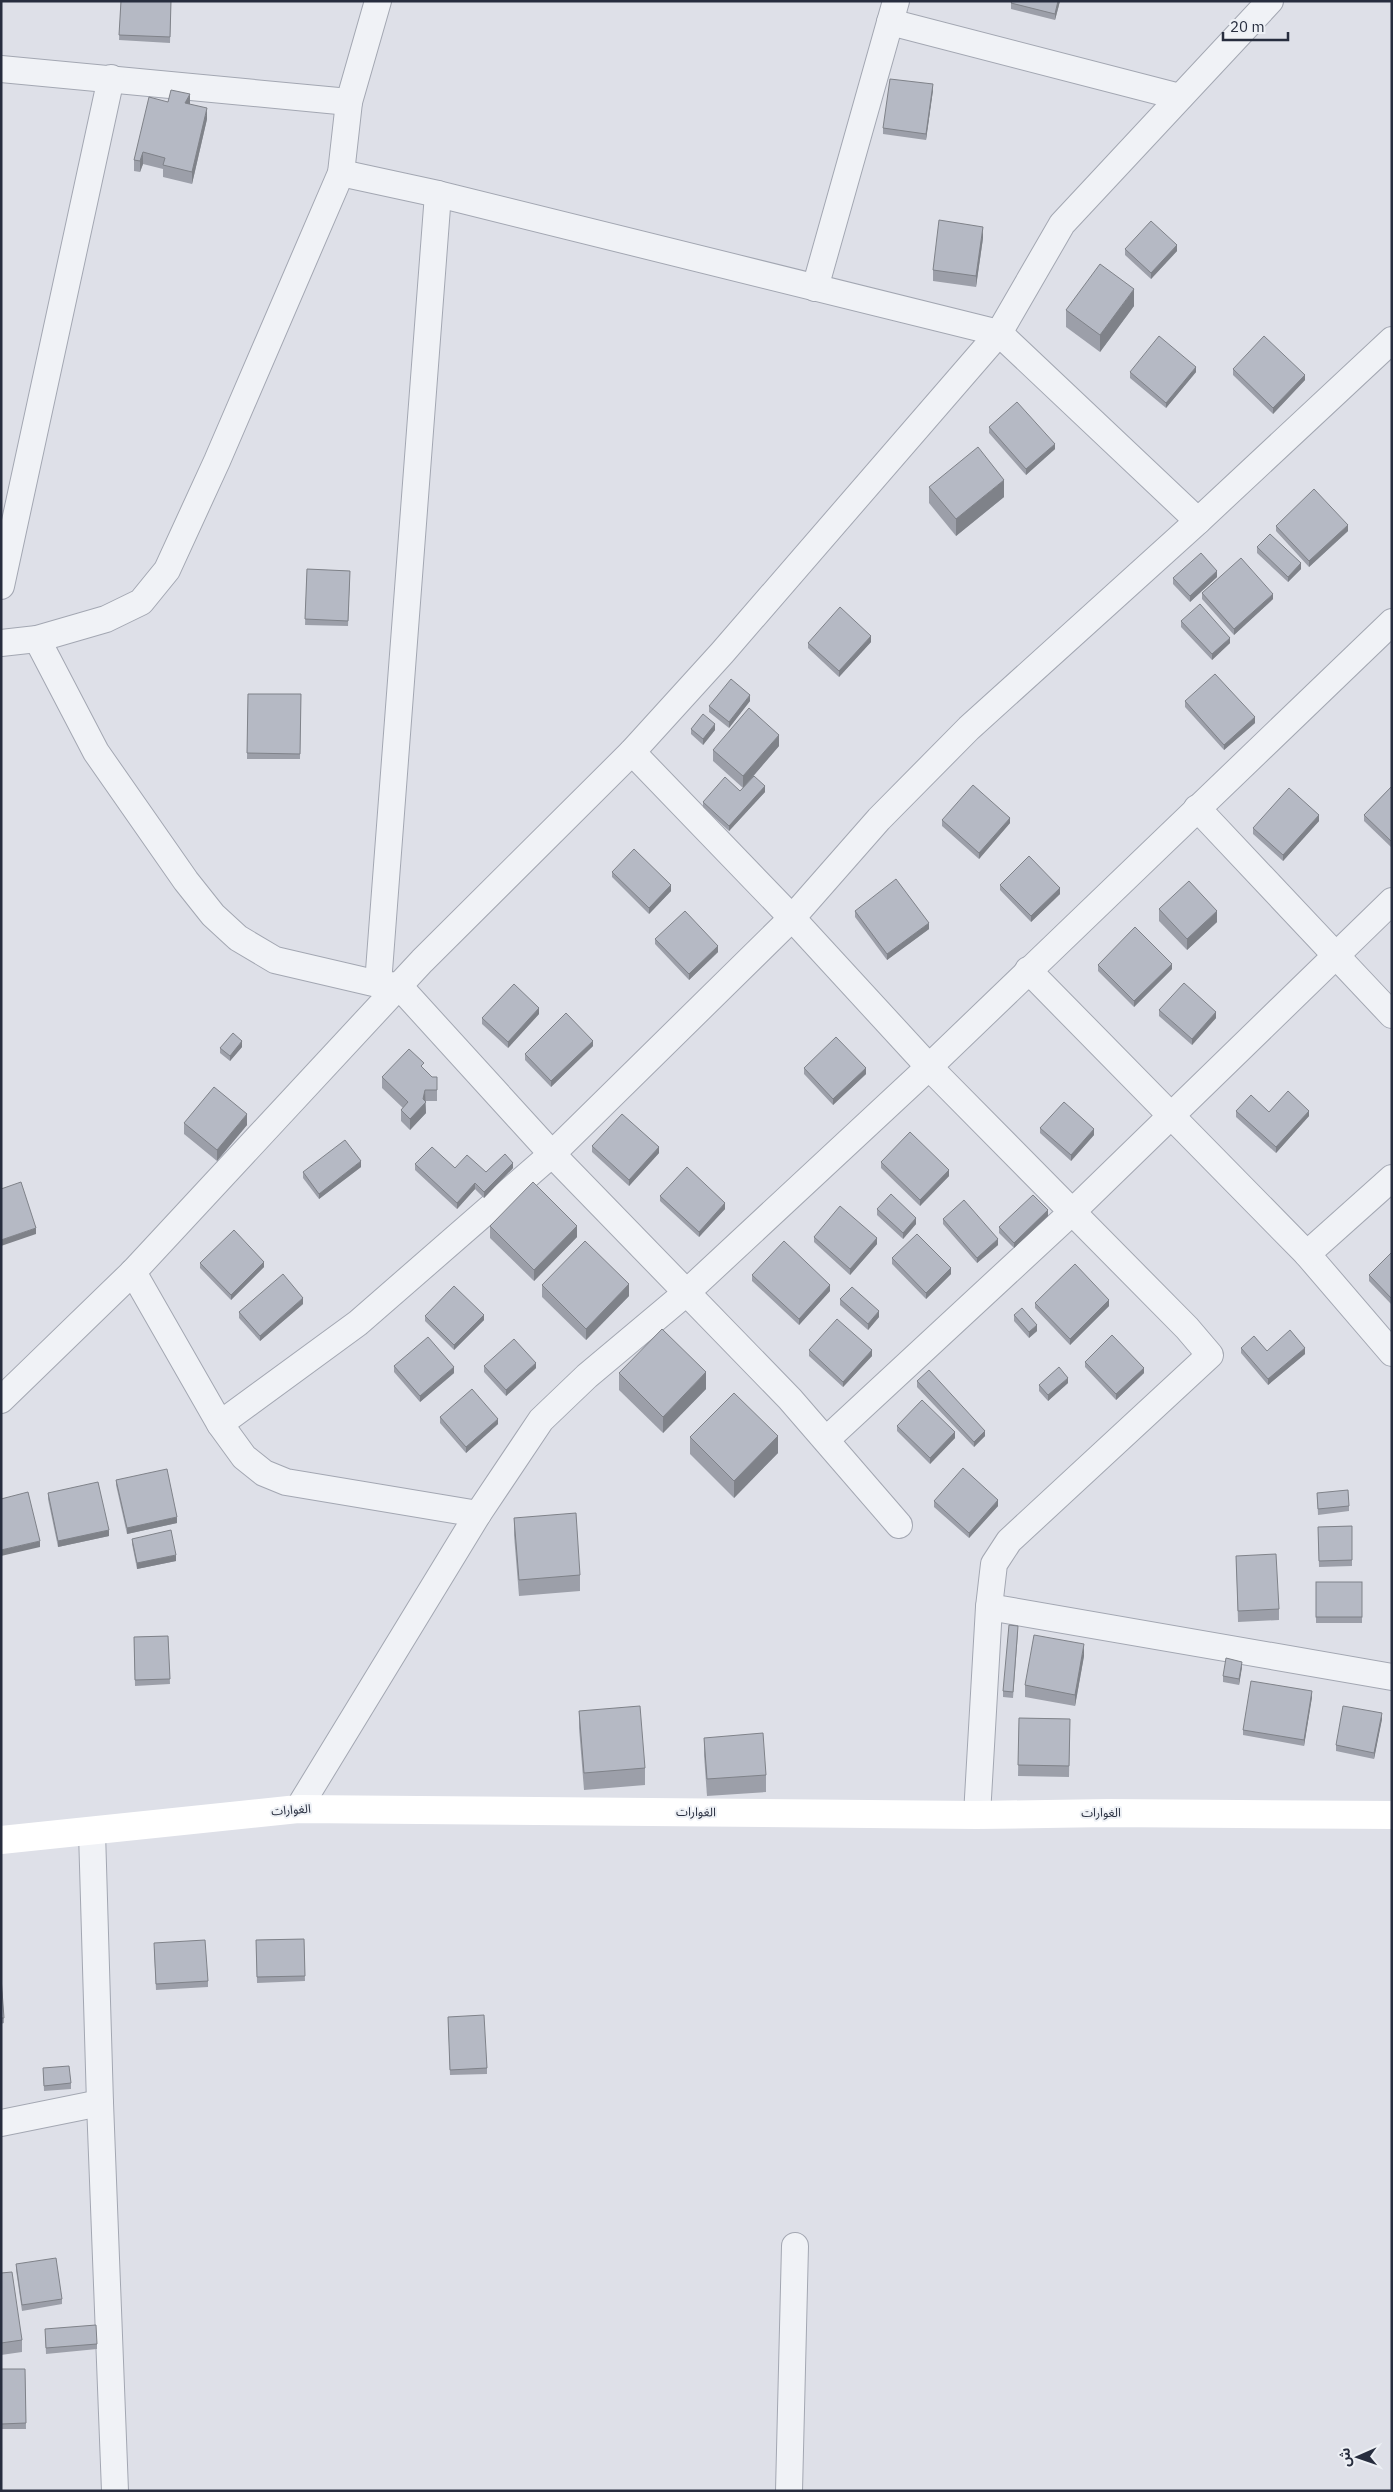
<svg xmlns="http://www.w3.org/2000/svg" width="1393" height="2492" font-family="'IBM Plex Sans','Noto Sans Arabic',sans-serif">
  <style>
    .lines { fill: none; stroke-linecap: round; stroke-linejoin: round }
    .street-casing { stroke: #a3a7b2; stroke-width: 28 }
    .street { stroke: #f0f2f6; stroke-width: 26 }
    .secondary { stroke: #fff; stroke-width: 28 }
    .wall { fill: #9c9fa9 }
    .shaded-wall { fill: #7f8289 }
    .building { fill: #b5b9c4; stroke: #7f8289 }
    .labels { text-anchor: middle; stroke-width: 4; stroke-linejoin: round; paint-order: stroke }
    .street-label { font-size: 12px; fill: #272d3e; stroke: #edf0f5 }
  </style>
  <rect width="100%" height="100%" fill="#dee0e8"/>
  <g class="lines">
    <g class="street-casing">
      <g id="street">
        <path d="M890,22L1180,97"/>
        <path d="M1,69L349,102"/>
        <path d="M341,173L438,194L999,333L1198,521"/>
        <path d="M815,288L896,1"/>
        <path d="M1,586L111,78"/>
        <path d="M37,639L96,752L186,881L213,915L238,938L275,960L378,984L399,986L552,1154L790,1399L899,1525"/>
        <path d="M1,643L37,639L106,619L141,602L167,570L217,461L341,173L349,102L378,1"/>
        <path d="M632,752L792,918L929,1067L1187,1328L1210,1355L1009,1541L994,1564L989,1607L977,1815"/>
        <path d="M1197,808L1392,1015"/>
        <path d="M1028,970L1307,1254L1392,1353"/>
        <path d="M378,984L438,194"/>
        <path d="M1307,1254L1392,1178"/>
        <path d="M133,1272L220,1424L244,1457L264,1473L286,1482L478,1514"/>
        <path d="M1,1400L133,1272L422,961L632,752L722,653L999,333L1062,224L1270,1"/>
        <path d="M220,1424L358,1323L552,1154L792,918L879,819L969,728L1198,521L1392,340"/>
        <path d="M826,1440L1071,1213L1392,901"/>
        <path d="M989,1607L1392,1677"/>
        <path d="M298,1809L478,1514L541,1420L587,1376L686,1293L929,1067L1392,622"/>
        <path d="M92,1832L100,2103L115,2491"/>
        <path d="M1,2123L100,2103"/>
        <path d="M789,2491L795,2246"/>
      </g>
    </g>
    <use href="#street" class="street"/>
    <path class="secondary" d="M1,1840L298,1809L977,1815L1108,1813L1392,1815"/>
  </g>
  <g class="wall">
    <path d="M121,1H171L170,43L119,40Z"/>
    <path d="M1060,1L1055,20L1011,9V3Z"/>
    <path d="M933,90L926,140L883,134V128Z"/>
    <path d="M168,102L190,104L207,119L192,184L163,177V169L143,164L140,172L134,171V160Z"/>
    <path d="M983,238L976,287L933,281V270Z"/>
    <path d="M1125,249L1177,251L1151,279L1125,255Z"/>
    <path d="M1134,306L1100,352L1066,327V310Z"/>
    <path d="M1233,369L1305,380L1273,414L1233,375Z"/>
    <path d="M1130,372H1196L1166,408L1130,378Z"/>
    <path d="M989,427L1055,449L1026,475L989,433Z"/>
    <path d="M929,487L1004,497L956,536L929,503Z"/>
    <path d="M1276,526L1348,531L1309,567L1276,531Z"/>
    <path d="M1257,547L1301,569L1288,582L1257,553Z"/>
    <path d="M307,569L350,571L348,626L305,625Z"/>
    <path d="M1217,577L1190,602L1173,584V578Z"/>
    <path d="M1202,593L1273,599L1234,635L1202,599Z"/>
    <path d="M1181,621L1230,643L1212,660L1181,627Z"/>
    <path d="M871,642L839,677L808,648V643Z"/>
    <path d="M248,694H301L300,759H247Z"/>
    <path d="M750,701L729,728L709,712V706Z"/>
    <path d="M1185,701L1255,723L1224,750L1185,707Z"/>
    <path d="M691,729L715,730L703,745L691,734Z"/>
    <path d="M779,746L743,788L713,761V750Z"/>
    <path d="M1392,786V848L1364,821V815Z"/>
    <path d="M740,791L765,792L729,831L703,807V802Z"/>
    <path d="M942,820L1010,823L979,859L942,826Z"/>
    <path d="M1319,821L1283,861L1253,834V828Z"/>
    <path d="M612,872L671,891L649,914L612,877Z"/>
    <path d="M1000,885L1060,894L1031,922L1000,890Z"/>
    <path d="M1159,909L1217,922L1187,950L1159,921Z"/>
    <path d="M855,911L929,929L887,960L855,917Z"/>
    <path d="M655,939L718,952L689,980L655,944Z"/>
    <path d="M1098,965L1172,969L1134,1007L1098,971Z"/>
    <path d="M1159,1010L1216,1018L1192,1045L1159,1016Z"/>
    <path d="M539,1014L508,1048L482,1024V1018Z"/>
    <path d="M593,1046L551,1087L525,1060V1054Z"/>
    <path d="M242,1047L230,1061L220,1053V1048Z"/>
    <path d="M804,1068L866,1074L833,1105L804,1074Z"/>
    <path d="M424,1069L432,1077H437V1101H425L426,1113L410,1130L401,1121V1110L403,1108L382,1088V1077Z"/>
    <path d="M1236,1111L1269,1112L1309,1116L1276,1153L1236,1117Z"/>
    <path d="M184,1123L247,1125L217,1161L184,1134Z"/>
    <path d="M1040,1128L1094,1135L1071,1161L1040,1133Z"/>
    <path d="M592,1146L659,1153L629,1186L592,1152Z"/>
    <path d="M881,1162L949,1176L920,1206L881,1168Z"/>
    <path d="M415,1164L486,1172L513,1168L484,1198L475,1189L457,1209L415,1170Z"/>
    <path d="M361,1167L319,1199L303,1178V1172Z"/>
    <path d="M660,1196L725,1209L699,1237L660,1201Z"/>
    <path d="M877,1209L916,1224L903,1239L877,1215Z"/>
    <path d="M1048,1216L1014,1248L999,1233V1227Z"/>
    <path d="M943,1219L998,1245L977,1263L943,1224Z"/>
    <path d="M490,1226L577,1237L534,1281L490,1238Z"/>
    <path d="M814,1237L877,1244L850,1275L814,1242Z"/>
    <path d="M1392,1252V1305L1369,1281V1275Z"/>
    <path d="M892,1258L951,1274L926,1299L892,1264Z"/>
    <path d="M200,1263L264,1267L231,1300L200,1268Z"/>
    <path d="M752,1275L830,1291L799,1325L752,1281Z"/>
    <path d="M542,1285L629,1296L586,1340L542,1297Z"/>
    <path d="M840,1299L879,1317L868,1330L840,1305Z"/>
    <path d="M1035,1303L1109,1306L1070,1345L1035,1308Z"/>
    <path d="M303,1304L260,1341L239,1318V1312Z"/>
    <path d="M1014,1315L1037,1331L1029,1338L1014,1321Z"/>
    <path d="M425,1316L484,1320L454,1350L425,1321Z"/>
    <path d="M1241,1348L1267,1351L1305,1354L1268,1385L1241,1353Z"/>
    <path d="M809,1350L872,1356L843,1387L809,1356Z"/>
    <path d="M1085,1362L1144,1373L1116,1400L1085,1367Z"/>
    <path d="M394,1366L454,1373L420,1402L394,1372Z"/>
    <path d="M484,1366L536,1368L506,1396L484,1372Z"/>
    <path d="M619,1373L706,1389L663,1433L619,1390Z"/>
    <path d="M917,1381L985,1436L974,1447L917,1387Z"/>
    <path d="M1068,1383L1048,1401L1039,1391V1385Z"/>
    <path d="M440,1417L498,1424L466,1453L440,1423Z"/>
    <path d="M897,1426L955,1438L930,1464L897,1431Z"/>
    <path d="M690,1437L778,1453L734,1498L690,1454Z"/>
    <path d="M116,1480L177,1523L127,1534L116,1485Z"/>
    <path d="M48,1493L109,1536L58,1547L48,1499Z"/>
    <path d="M1317,1493L1349,1506V1511L1318,1515Z"/>
    <path d="M934,1501L998,1506L969,1538L934,1507Z"/>
    <path d="M514,1518L580,1575V1591L519,1596L514,1535Z"/>
    <path d="M1352,1526V1566L1319,1567L1318,1527Z"/>
    <path d="M132,1539L176,1561L137,1569L132,1544Z"/>
    <path d="M1236,1556L1279,1609V1620L1238,1622Z"/>
    <rect x="1316" y="1582" width="46" height="41"/>
    <path d="M1018,1632L1013,1698L1003,1697V1691Z"/>
    <path d="M168,1636L170,1684L135,1686L134,1637Z"/>
    <path d="M1084,1656L1075,1706L1025,1697V1685Z"/>
    <path d="M1242,1667L1239,1685L1223,1682V1676Z"/>
    <path d="M1312,1697L1304,1746L1243,1735V1730Z"/>
    <path d="M579,1711L645,1768V1785L584,1790L579,1728Z"/>
    <path d="M1019,1718L1070,1719L1069,1777L1018,1776Z"/>
    <path d="M1382,1719L1374,1759L1336,1751V1745Z"/>
    <path d="M704,1738L766,1775V1792L707,1796L704,1755Z"/>
    <path d="M304,1939L305,1981L257,1983L256,1940Z"/>
    <path d="M154,1949L208,1981V1987L156,1990Z"/>
    <path d="M1,1977L4,2018V2023L1,2024Z"/>
    <path d="M448,2017L487,2068V2074L450,2075Z"/>
    <path d="M43,2068L71,2083V2089L44,2091Z"/>
    <path d="M16,2264L62,2299V2304L22,2311L16,2270Z"/>
    <path d="M1,2273L22,2340V2352L1,2355Z"/>
    <path d="M45,2329L97,2344V2349L46,2354Z"/>
    <path d="M1,2369H25L26,2429H1Z"/>
  </g>
  <g class="shaded-wall">
    <path d="M1058,1H1060L1055,20V14Z"/>
    <path d="M933,84V90L926,140V134Z"/>
    <path d="M190,94V106L185,103Z"/>
    <path d="M207,108V119L192,184V172Z"/>
    <path d="M143,152V164L140,172V161Z"/>
    <path d="M983,227V238L976,287V276Z"/>
    <path d="M1177,245V251L1151,279V273Z"/>
    <path d="M1134,289V306L1100,352V335Z"/>
    <path d="M1196,367V372L1166,408V403Z"/>
    <path d="M1305,375V380L1273,414V408Z"/>
    <path d="M1055,444V449L1026,475V469Z"/>
    <path d="M1004,480V497L956,536V519Z"/>
    <path d="M1348,525V531L1309,567V561Z"/>
    <path d="M1301,563V569L1288,582V577Z"/>
    <path d="M1217,571V577L1190,602V596Z"/>
    <path d="M1273,594V599L1234,635V629Z"/>
    <path d="M871,636V642L839,677V671Z"/>
    <path d="M1230,638V643L1212,660V654Z"/>
    <path d="M750,695V701L729,728V722Z"/>
    <path d="M1255,717V723L1224,750V745Z"/>
    <path d="M715,724V730L703,745V739Z"/>
    <path d="M779,735V746L743,788V776Z"/>
    <path d="M765,786V792L729,831V826Z"/>
    <path d="M1319,815V821L1283,861V855Z"/>
    <path d="M1010,818V823L979,859V853Z"/>
    <path d="M671,885V891L649,914V908Z"/>
    <path d="M1060,888V894L1031,922V916Z"/>
    <path d="M1217,911V922L1187,950V939Z"/>
    <path d="M929,923V929L887,960V954Z"/>
    <path d="M718,946V952L689,980V974Z"/>
    <path d="M1172,964V969L1134,1007V1001Z"/>
    <path d="M539,1008V1014L508,1048V1042Z"/>
    <path d="M1216,1012V1018L1192,1045V1039Z"/>
    <path d="M242,1041V1047L230,1061V1056Z"/>
    <path d="M593,1041V1046L551,1087V1081Z"/>
    <path d="M866,1068V1074L833,1105V1099Z"/>
    <path d="M425,1090L426,1113L410,1130V1119L423,1099Z"/>
    <path d="M1309,1111V1116L1276,1153V1147Z"/>
    <path d="M247,1114V1125L217,1161V1150Z"/>
    <path d="M1094,1129V1135L1071,1161V1155Z"/>
    <path d="M659,1147V1153L629,1186V1180Z"/>
    <path d="M361,1161V1167L319,1199V1194Z"/>
    <path d="M513,1163V1168L484,1198V1192Z"/>
    <path d="M949,1170V1176L920,1206V1200Z"/>
    <path d="M475,1183V1189L457,1209V1203Z"/>
    <path d="M725,1203V1209L699,1237V1232Z"/>
    <path d="M1048,1210V1216L1014,1248V1243Z"/>
    <path d="M916,1218V1224L903,1239V1233Z"/>
    <path d="M577,1226V1237L534,1281V1270Z"/>
    <path d="M36,1228V1234L1,1246V1240Z"/>
    <path d="M877,1238V1244L850,1275V1269Z"/>
    <path d="M998,1239V1245L977,1263V1258Z"/>
    <path d="M264,1262V1267L231,1300V1295Z"/>
    <path d="M951,1268V1274L926,1299V1293Z"/>
    <path d="M629,1284V1296L586,1340V1329Z"/>
    <path d="M830,1285V1291L799,1325V1319Z"/>
    <path d="M303,1298V1304L260,1341V1336Z"/>
    <path d="M1109,1300V1306L1070,1345V1339Z"/>
    <path d="M879,1311V1317L868,1330V1324Z"/>
    <path d="M484,1315V1320L454,1350V1345Z"/>
    <path d="M1037,1325V1331L1029,1338V1332Z"/>
    <path d="M1305,1348V1354L1268,1385V1379Z"/>
    <path d="M872,1350V1356L843,1387V1382Z"/>
    <path d="M536,1363V1368L506,1396V1390Z"/>
    <path d="M454,1367V1373L420,1402V1396Z"/>
    <path d="M1144,1368V1373L1116,1400V1394Z"/>
    <path d="M706,1372V1389L663,1433V1417Z"/>
    <path d="M1068,1378V1383L1048,1401V1395Z"/>
    <path d="M498,1419V1424L466,1453V1447Z"/>
    <path d="M985,1431V1436L974,1447V1442Z"/>
    <path d="M955,1432V1438L930,1464V1458Z"/>
    <path d="M778,1436V1453L734,1498V1481Z"/>
    <path d="M998,1500V1506L969,1538V1533Z"/>
    <path d="M177,1517V1523L127,1534V1528Z"/>
    <path d="M109,1530V1536L58,1547V1541Z"/>
    <path d="M40,1541V1547L1,1556V1550Z"/>
    <path d="M176,1555V1561L137,1569V1563Z"/>
    <path d="M1084,1644V1656L1075,1706V1695Z"/>
    <path d="M1242,1662V1667L1239,1685V1679Z"/>
    <path d="M1312,1691V1697L1304,1746V1740Z"/>
    <path d="M1382,1713V1719L1374,1759V1753Z"/>
  </g>
  <g class="building">
    <path d="M121,1H171L170,37L119,35Z"/>
    <path d="M1012,1H1058L1055,14L1011,3Z"/>
    <path d="M890,79L933,84L926,134L883,128Z"/>
    <path d="M171,90L190,94L185,103L207,108L192,172L163,165L165,158L143,152L140,161L134,160L149,97L168,102Z"/>
    <path d="M939,220L983,227L976,276L933,270Z"/>
    <path d="M1151,221L1177,245L1151,273L1125,249Z"/>
    <path d="M1100,264L1134,289L1100,335L1066,310Z"/>
    <path d="M1159,336L1196,367L1166,403L1130,372Z"/>
    <path d="M1264,336L1305,375L1273,408L1233,369Z"/>
    <path d="M1017,402L1055,444L1026,469L989,427Z"/>
    <path d="M978,447L1004,480L956,519L929,487Z"/>
    <path d="M1314,489L1348,525L1309,561L1276,526Z"/>
    <path d="M1270,534L1301,563L1288,577L1257,547Z"/>
    <path d="M1201,553L1217,571L1190,596L1173,578Z"/>
    <path d="M1241,558L1273,594L1234,629L1202,593Z"/>
    <path d="M307,569L350,571L348,621L305,619Z"/>
    <path d="M1200,604L1230,638L1212,654L1181,621Z"/>
    <path d="M840,607L871,636L839,671L808,643Z"/>
    <path d="M1215,674L1255,717L1224,745L1185,701Z"/>
    <path d="M731,679L750,695L729,722L709,706Z"/>
    <path d="M248,694H301L300,754L247,753Z"/>
    <path d="M749,708L779,735L743,776L713,750Z"/>
    <path d="M703,714L715,724L703,739L691,729Z"/>
    <path d="M754,776L765,786L729,826L703,802L725,777L740,791Z"/>
    <path d="M973,785L1010,818L979,853L942,820Z"/>
    <path d="M1392,786V842L1364,815Z"/>
    <path d="M1289,788L1319,815L1283,855L1253,828Z"/>
    <path d="M634,849L671,885L649,908L612,872Z"/>
    <path d="M1029,856L1060,888L1031,916L1000,885Z"/>
    <path d="M896,879L929,923L887,954L855,911Z"/>
    <path d="M1189,881L1217,911L1187,939L1159,909Z"/>
    <path d="M685,911L718,946L689,974L655,939Z"/>
    <path d="M1135,927L1172,964L1134,1001L1098,965Z"/>
    <path d="M1184,983L1216,1012L1192,1039L1159,1010Z"/>
    <path d="M514,984L539,1008L508,1042L482,1018Z"/>
    <path d="M566,1013L593,1041L551,1081L525,1054Z"/>
    <path d="M233,1033L242,1041L230,1056L220,1048Z"/>
    <path d="M836,1037L866,1068L833,1099L804,1068Z"/>
    <path d="M409,1049L424,1063L421,1066L432,1077H437V1090H425L423,1099L426,1102L410,1119L401,1110L408,1102L382,1077Z"/>
    <path d="M214,1087L247,1114L217,1150L184,1123Z"/>
    <path d="M1288,1091L1309,1111L1276,1147L1236,1111L1251,1095L1269,1112Z"/>
    <path d="M1064,1102L1094,1129L1071,1155L1040,1128Z"/>
    <path d="M622,1114L659,1147L629,1180L592,1146Z"/>
    <path d="M910,1132L949,1170L920,1200L881,1162Z"/>
    <path d="M345,1140L361,1161L319,1194L303,1172Z"/>
    <path d="M432,1147L455,1168L467,1155L486,1172L505,1154L513,1163L484,1192L475,1183L457,1203L415,1164Z"/>
    <path d="M687,1167L725,1203L699,1232L660,1196Z"/>
    <path d="M21,1182L36,1228L1,1240V1189Z"/>
    <path d="M533,1182L577,1226L534,1270L490,1226Z"/>
    <path d="M891,1194L916,1218L903,1233L877,1209Z"/>
    <path d="M1033,1195L1048,1210L1014,1243L999,1227Z"/>
    <path d="M964,1200L998,1239L977,1258L943,1219Z"/>
    <path d="M840,1206L877,1238L850,1269L814,1237Z"/>
    <path d="M234,1230L264,1262L231,1295L200,1263Z"/>
    <path d="M917,1234L951,1268L926,1293L892,1258Z"/>
    <path d="M585,1241L629,1284L586,1329L542,1285Z"/>
    <path d="M784,1241L830,1285L799,1319L752,1275Z"/>
    <path d="M1392,1252V1299L1369,1275Z"/>
    <path d="M1075,1264L1109,1300L1070,1339L1035,1303Z"/>
    <path d="M283,1274L303,1298L260,1336L239,1312Z"/>
    <path d="M454,1286L484,1315L454,1345L425,1316Z"/>
    <path d="M852,1287L879,1311L868,1324L840,1299Z"/>
    <path d="M1022,1308L1037,1325L1029,1332L1014,1315Z"/>
    <path d="M837,1319L872,1350L843,1382L809,1350Z"/>
    <path d="M662,1329L706,1372L663,1417L619,1373Z"/>
    <path d="M1290,1330L1305,1348L1268,1379L1241,1348L1254,1336L1267,1351Z"/>
    <path d="M1112,1335L1144,1368L1116,1394L1085,1362Z"/>
    <path d="M428,1337L454,1367L420,1396L394,1366Z"/>
    <path d="M514,1339L536,1363L506,1390L484,1366Z"/>
    <path d="M1059,1367L1068,1378L1048,1395L1039,1385Z"/>
    <path d="M929,1370L985,1431L974,1442L917,1381Z"/>
    <path d="M472,1389L498,1419L466,1447L440,1417Z"/>
    <path d="M734,1393L778,1436L734,1481L690,1437Z"/>
    <path d="M922,1400L955,1432L930,1458L897,1426Z"/>
    <path d="M963,1468L998,1500L969,1533L934,1501Z"/>
    <path d="M167,1469L177,1517L127,1528L116,1480Z"/>
    <path d="M98,1482L109,1530L58,1541L48,1493Z"/>
    <path d="M1348,1490L1349,1506L1318,1509L1317,1493Z"/>
    <path d="M28,1492L40,1541L1,1550V1499Z"/>
    <path d="M576,1513L580,1575L519,1580L514,1518Z"/>
    <path d="M1352,1526V1560L1319,1561L1318,1527Z"/>
    <path d="M171,1530L176,1555L137,1563L132,1539Z"/>
    <path d="M1276,1554L1279,1609L1238,1611L1236,1556Z"/>
    <rect x="1316" y="1582" width="46" height="35"/>
    <path d="M1009,1625L1018,1626L1013,1692L1003,1691Z"/>
    <path d="M1034,1635L1084,1644L1075,1695L1025,1685Z"/>
    <path d="M168,1636L170,1679L135,1680L134,1637Z"/>
    <path d="M1226,1658L1242,1662L1239,1679L1223,1676Z"/>
    <path d="M1251,1681L1312,1691L1304,1740L1243,1730Z"/>
    <path d="M640,1706L645,1768L584,1773L579,1711Z"/>
    <path d="M1343,1706L1382,1713L1374,1753L1336,1745Z"/>
    <path d="M1019,1718L1070,1719L1069,1766L1018,1765Z"/>
    <path d="M763,1733L766,1775L707,1779L704,1738Z"/>
    <path d="M304,1939L305,1976L257,1977L256,1940Z"/>
    <path d="M205,1940L208,1981L156,1984L154,1943Z"/>
    <path d="M1,1977L4,2018H1Z"/>
    <path d="M484,2015L487,2068L450,2070L448,2017Z"/>
    <path d="M69,2066L71,2083L44,2086L43,2068Z"/>
    <path d="M56,2258L62,2299L22,2305L16,2264Z"/>
    <path d="M12,2272L22,2340L1,2343V2273Z"/>
    <path d="M96,2325L97,2344L46,2348L45,2329Z"/>
    <path d="M1,2369H25L26,2423L1,2424Z"/>
  </g>
  <g class="labels">
    <g class="street-label">
      <text transform="translate(291 1810) rotate(-4)" y="4">الغوارات</text>
      <text transform="translate(696 1812) rotate(1)" y="4">الغوارات</text>
      <text x="1101" y="1817">الغوارات</text>
    </g>
  </g>
  <rect width="1393" height="2492" fill="none" stroke="#272d3e" stroke-width="5"/>
  <g transform="translate(1358 2457) rotate(268)" stroke="#edf0f5" stroke-width="4" paint-order="stroke">
  <path d="M0-4L9 19L0 12L-9 19Z" fill="#272d3e"/>
  <text y="-8" font-size="14" font-weight="bold" text-anchor="middle" fill="#272d3e">ش</text>
  </g>
  <path d="M1223 32v8h65v-8" fill="none" stroke="#272d3e" stroke-width="2.5"/>
  <text x="1230" y="32" font-size="15" fill="#272d3e" stroke="#edf0f5" stroke-width="4" paint-order="stroke">20 m</text>
</svg>
